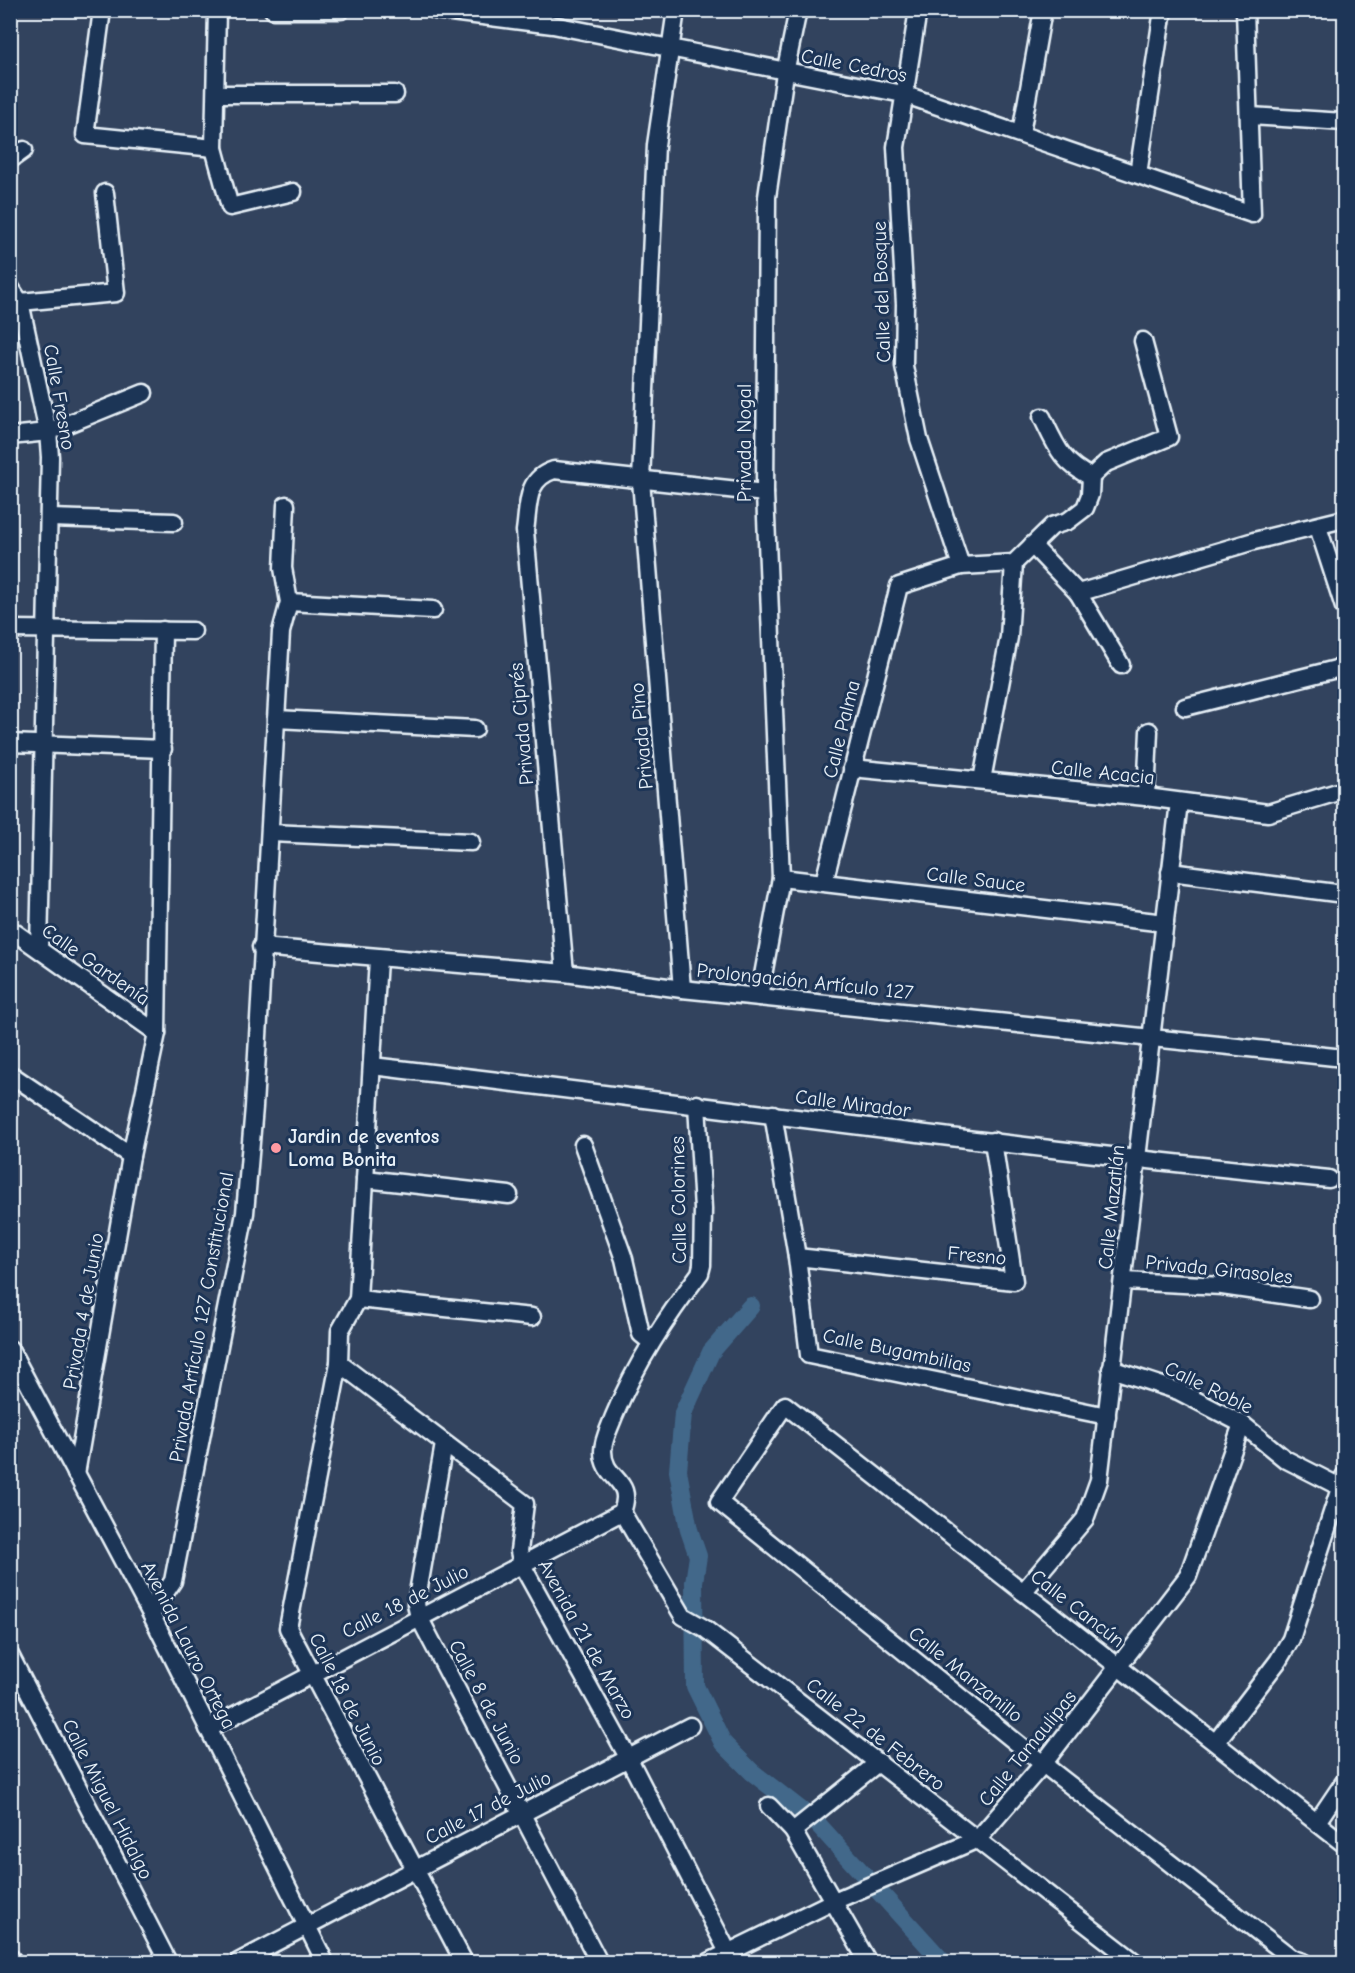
<svg xmlns="http://www.w3.org/2000/svg" width="1355" height="1973" font-family="'Comic Neue',sans-serif">
  <style>
    .lines { fill: none; stroke-linecap: round; stroke-linejoin: round }
    .canal { stroke: #42688a; stroke-width: 18 }
    .minor-casing { stroke: #e8f1f8; stroke-width: 21 }
    .minor { stroke: #1d3557; stroke-width: 16 }
    .poi-dot { fill: #ff9aa2; stroke: #1d3557; stroke-width: 2 }
    .labels { text-anchor: middle; stroke-width: 6; stroke-linejoin: round; paint-order: stroke }
    .street-label { font-size: 20px; fill: #e8f1f8; stroke: #1d3557 }
    .poi-label { font-size: 20px; font-weight: bold; fill: #e8f1f8; stroke: #1d3557; text-anchor: start }
  </style>
  <rect width="100%" height="100%" fill="#32435e"/>
  <filter id="ink" filterUnits="userSpaceOnUse"><feTurbulence type="fractalNoise" baseFrequency=".0167" numOctaves="2"/><feDisplacementMap in="SourceGraphic" scale="12" xChannelSelector="R" yChannelSelector="G"/><feConvolveMatrix kernelMatrix="1 2 1 2 8 2 1 2 1" color-interpolation-filters="sRGB"/></filter>
  <g filter="url(#ink)">
    <g class="lines">
      <path class="canal" d="M751,1306L711,1352L683,1413L678,1471L689,1530L698,1556L694,1582L695,1686L723,1743L752,1772L815,1821L943,1962"/>
      <g class="minor-casing">
        <g id="minor">
          <path d="M102,10L85,135L214,148"/>
          <path d="M217,10L214,148L230,207L293,192"/>
          <path d="M273,10H341"/>
          <path d="M435,10L553,25L903,94L1252,214L1245,10"/>
          <path d="M676,10L656,145L641,480L682,989"/>
          <path d="M918,10L896,147L905,304L904,366L919,439L961,566"/>
          <path d="M216,94H395"/>
          <path d="M1250,116L1344,122"/>
          <path d="M1021,133L1043,10"/>
          <path d="M10,160L24,150"/>
          <path d="M1138,174L1163,10"/>
          <path d="M10,287L20,302L48,432L50,457L39,949"/>
          <path d="M20,302L116,293L105,193"/>
          <path d="M1042,417C1056,446 1061,462 1091,477"/>
          <path d="M10,436L48,432L144,393"/>
          <path d="M50,518L174,522"/>
          <path d="M1318,527L1344,607"/>
          <path d="M1032,545L1078,593L1121,665"/>
          <path d="M1078,593L1254,541L1344,519"/>
          <path d="M289,602L433,610"/>
          <path d="M10,629L193,631"/>
          <path d="M1185,707L1344,667"/>
          <path d="M276,719L475,729"/>
          <path d="M10,743L163,749"/>
          <path d="M852,768L1146,797L1268,813L1344,790"/>
          <path d="M982,780L1009,637L1014,563"/>
          <path d="M1146,797L1149,731"/>
          <path d="M271,833L471,842"/>
          <path d="M1170,872L1344,894"/>
          <path d="M781,878L1165,923"/>
          <path d="M824,882L899,586L961,566L1014,563L1052,526L1068,521L1085,508L1090,495L1091,477L1106,463L1169,437L1143,341"/>
          <path d="M10,929L157,1033"/>
          <path d="M261,947L565,973L682,989L1344,1058"/>
          <path d="M378,959L358,1299L340,1331L339,1363L288,1628L464,1962"/>
          <path d="M565,973L525,531C529,505 525,479 554,470L765,493"/>
          <path d="M759,997L781,878L765,493L767,197L785,73L798,10"/>
          <path d="M372,1066C691,1103 1010,1148 1329,1179"/>
          <path d="M10,1074L131,1156"/>
          <path d="M773,1114L797,1257L809,1355L1107,1416"/>
          <path d="M583,1145L624,1259L641,1334L651,1342"/>
          <path d="M365,1179L509,1195"/>
          <path d="M797,1257L1014,1281L993,1141"/>
          <path d="M1124,1281L1222,1286L1310,1299"/>
          <path d="M358,1299L532,1317"/>
          <path d="M10,1349L151,1614L325,1962"/>
          <path d="M339,1363L525,1504L519,1551L522,1565L629,1759L733,1962"/>
          <path d="M1111,1369L1178,1391L1242,1424L1285,1459L1344,1489"/>
          <path d="M444,1444L416,1604L419,1617L599,1962"/>
          <path d="M76,1474L131,1156L157,1033L163,630"/>
          <path d="M622,1512L683,1616L704,1628L1135,1962"/>
          <path d="M622,1512C635,1478 603,1481 603,1451C603,1439 610,1427 614,1416C636,1363 666,1318 700,1273L702,1265L703,1209L697,1104"/>
          <path d="M1023,1592L1085,1519L1099,1480L1179,802"/>
          <path d="M151,1614L173,1581L245,1213L254,1107L281,632L289,602L283,568L286,505"/>
          <path d="M10,1655L168,1962"/>
          <path d="M208,1729L622,1512"/>
          <path d="M1216,1742L1278,1661L1291,1639L1344,1476"/>
          <path d="M769,1806L793,1831L868,1962"/>
          <path d="M1317,1822L1344,1782"/>
          <path d="M793,1831L879,1762"/>
          <path d="M10,1957L14,1962"/>
          <path d="M238,1962L690,1726"/>
          <path d="M709,1962L834,1901L978,1839L1043,1764L1188,1576L1242,1424"/>
          <path d="M1303,1962L1293,1959L1043,1764L719,1502L785,1405L1344,1844"/>
        </g>
      </g>
      <use href="#minor" class="minor"/>
    </g>
  </g>
  <circle class="poi-dot" cx="276" cy="1148" r="6"/>
  <g class="labels">
    <g class="street-label">
      <text transform="translate(854 65) rotate(11)" y="7">Calle Cedros</text>
      <text transform="translate(881 292) rotate(-92)" y="7">Calle del Bosque</text>
      <text transform="translate(60 397) rotate(80)" y="7">Calle Fresno</text>
      <text transform="translate(744 443) rotate(-90)" y="7">Privada Nogal</text>
      <text transform="translate(521 724) rotate(-95)" y="7">Privada Ciprés</text>
      <text transform="translate(841 729) rotate(-76)" y="7">Calle Palma</text>
      <text transform="translate(641 736) rotate(-95)" y="7">Privada Pino</text>
      <text transform="translate(1103 772) rotate(6)" y="7">Calle Acacia</text>
      <text transform="translate(976 879) rotate(7)" y="7">Calle Sauce</text>
      <text transform="translate(96 964) rotate(35)" y="7">Calle Gardenía</text>
      <text transform="translate(805 981) rotate(6)" y="7">Prolongación Artículo 127</text>
      <text transform="translate(853 1103) rotate(7)" y="7">Calle Mirador</text>
      <text transform="translate(678 1200) rotate(-91)" y="7">Calle Colorines</text>
      <text transform="translate(1111 1207) rotate(-84)" y="7">Calle Mazatlán</text>
      <text transform="translate(977 1255) rotate(5)" y="7">Fresno</text>
      <text transform="translate(1219 1269) rotate(6)" y="7">Privada Girasoles</text>
      <text transform="translate(83 1311) rotate(-80)" y="7">Privada 4 de Junio</text>
      <text transform="translate(201 1317) rotate(-80)" y="7">Privada Artículo 127 Constitucional</text>
      <text transform="translate(897 1350) rotate(12)" y="7">Calle Bugambilias</text>
      <text transform="translate(1209 1387) rotate(26)" y="7">Calle Roble</text>
      <text transform="translate(405 1601) rotate(-27)" y="7">Calle 18 de Julio</text>
      <text transform="translate(1078 1608) rotate(38)" y="7">Calle Cancún</text>
      <text transform="translate(587 1639) rotate(61)" y="7">Avenida 21 de Marzo</text>
      <text transform="translate(189 1645) rotate(63)" y="7">Avenida Lauro Ortega</text>
      <text transform="translate(966 1674) rotate(39)" y="7">Calle Manzanillo</text>
      <text transform="translate(348 1699) rotate(63)" y="7">Calle 18 de Junio</text>
      <text transform="translate(487 1702) rotate(62)" y="7">Calle 8 de Junio</text>
      <text transform="translate(876 1734) rotate(38)" y="7">Calle 22 de Febrero</text>
      <text transform="translate(1027 1748) rotate(-51)" y="7">Calle Tamaulipas</text>
      <text transform="translate(108 1799) rotate(63)" y="7">Calle Miguel Hidalgo</text>
      <text transform="translate(488 1807) rotate(-27)" y="7">Calle 17 de Julio</text>
    </g>
    <g class="poi-label">
      <text x="288" y="1143">Jardin de eventos<tspan x="288" dy="23">Loma Bonita</tspan></text>
    </g>
  </g>
  <rect width="1355" height="1973" fill="none" stroke="#1d3557" stroke-width="36"/>
  <rect x="18" y="18" width="1319" height="1937" fill="none" stroke="#e8f1f8" stroke-width="2" filter="url(#ink)"/>
</svg>
